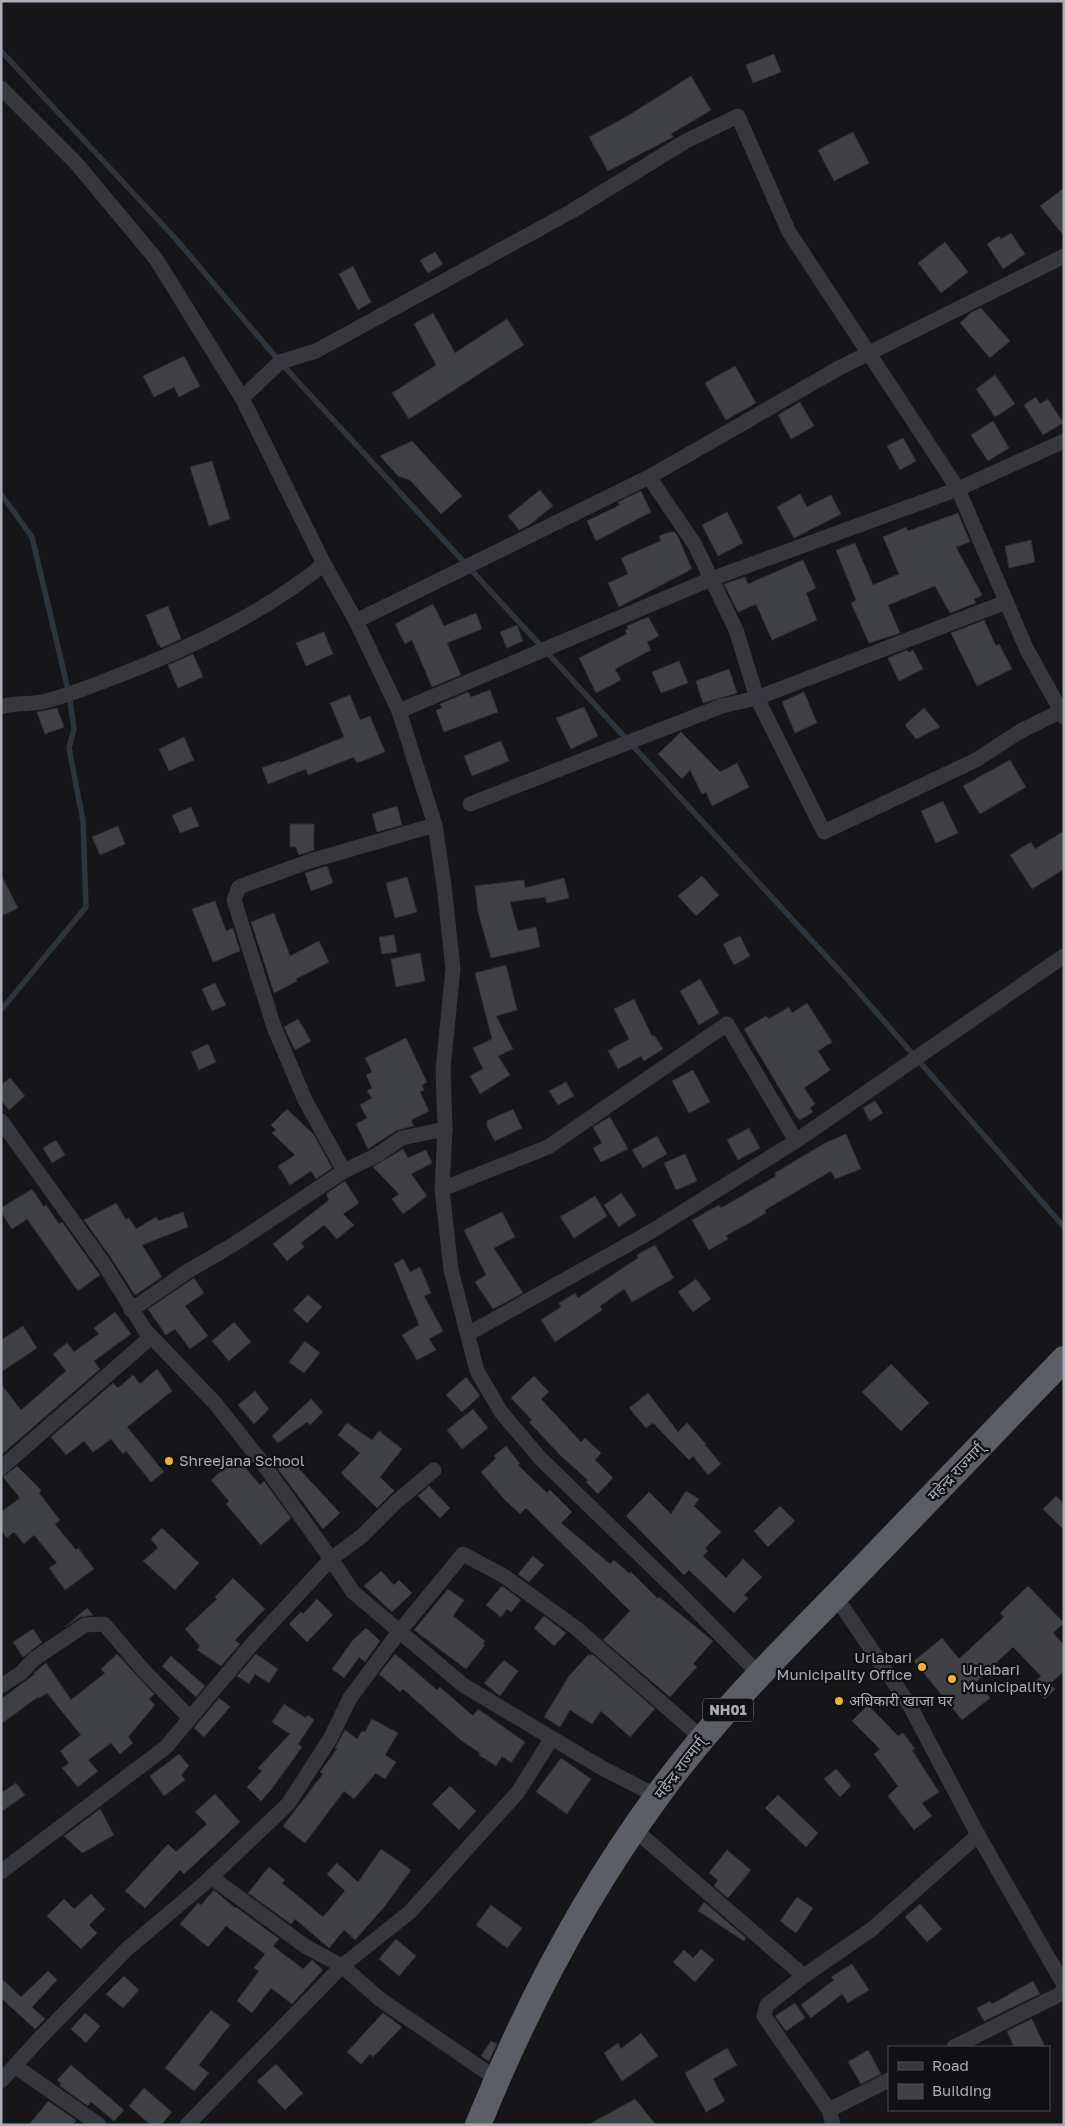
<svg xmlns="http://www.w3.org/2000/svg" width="1065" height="2126" font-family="'Golos Text','Noto Sans Devanagari',sans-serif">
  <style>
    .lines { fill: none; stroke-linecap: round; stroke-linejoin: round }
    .stream { stroke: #2c353c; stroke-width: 5.5 }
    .building { fill: #404145; stroke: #303034 }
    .minor { stroke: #37383d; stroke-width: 15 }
    .trunk { stroke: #5b5e65; stroke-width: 26 }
    .poi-dot { fill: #f2b134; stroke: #111113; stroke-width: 2 }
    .labels { text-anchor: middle; stroke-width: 4.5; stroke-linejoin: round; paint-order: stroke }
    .shield { fill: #111113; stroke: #7b7e86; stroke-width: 1 }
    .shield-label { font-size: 14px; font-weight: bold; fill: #a8adb8 }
    .poi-label { font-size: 15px; fill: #a8adb8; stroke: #111113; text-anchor: start }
    .street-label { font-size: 15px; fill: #a8adb8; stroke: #111113 }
  </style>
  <rect width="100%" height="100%" fill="#161618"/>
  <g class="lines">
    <g class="stream">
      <path d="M1,51L175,238L280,362L848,980L1064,1227"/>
      <path d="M1,494L32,537L69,694L74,729L69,748L83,821L86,907L1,1010"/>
    </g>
  </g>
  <g class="building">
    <path d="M774,54L781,72L753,83L746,65Z"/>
    <path d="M691,76L711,110L671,134L673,137L608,171L589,137L626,117Z"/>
    <path d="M853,132L869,163L834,181L818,150Z"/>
    <path d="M1064,188V236L1040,206Z"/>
    <path d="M1011,233L1025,254L1003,269L987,244L999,236L1001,239Z"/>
    <path d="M945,242L968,272L941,293L918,263Z"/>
    <path d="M435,252L443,264L428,273L420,260Z"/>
    <path d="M353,266L371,302L358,310L339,274Z"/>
    <path d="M981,308L1010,341L990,358L960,323L972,312Z"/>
    <path d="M433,313L455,353L507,319L524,345L409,419L392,393L436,365L414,324Z"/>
    <path d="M184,356L200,386L179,397L174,387L154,397L143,376Z"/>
    <path d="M735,366L756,403L726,420L705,383Z"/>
    <path d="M995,375L1015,404L995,417L976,389Z"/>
    <path d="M1036,397L1040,404L1048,399L1063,423L1043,435L1024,405Z"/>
    <path d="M800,402L814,426L791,439L778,415Z"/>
    <path d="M993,421L1009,448L988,461L971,435Z"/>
    <path d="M903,438L916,461L900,470L887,446Z"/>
    <path d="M412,441L462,496L441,514L410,480L398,476L380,456Z"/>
    <path d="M212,461L230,519L209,526L190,467Z"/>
    <path d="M540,490L553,506L528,526L519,530L508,516Z"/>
    <path d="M641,491L651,512L596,541L587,521L620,505L618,502Z"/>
    <path d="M800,494L807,507L831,495L841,514L794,538L777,507Z"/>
    <path d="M727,512L743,543L718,556L702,525Z"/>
    <path d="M958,513L970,542L956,547L982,595L974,599L976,603L950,613L935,586L888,605L900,633L869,643L851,603L856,600L836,550L855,543L873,585L899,574L883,537L906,527L908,531Z"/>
    <path d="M670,532H675L678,537L692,569L619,607L608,583L628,574L621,558L661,541L659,536Z"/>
    <path d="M1031,540L1035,562L1009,568L1005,546Z"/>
    <path d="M803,560L816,588L806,593L817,620L772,640L756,604L738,612L724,584L745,577L748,584Z"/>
    <path d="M433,604L444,626L476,613L482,629L447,643L461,675L432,687L412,640L405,644L395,624Z"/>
    <path d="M168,606L181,639L161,648L159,644L158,645L146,615Z"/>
    <path d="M648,617L659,636L647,642L651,650L615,669L621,680L596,693L579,658L627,634L625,630L628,629L627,626Z"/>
    <path d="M984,620L996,646L999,644L1012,669L977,686L951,633Z"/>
    <path d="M517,625L523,641L507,648L500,632Z"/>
    <path d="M324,632L333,654L306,666L296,643Z"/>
    <path d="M907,650L909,653L913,650L923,669L899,681L888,658Z"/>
    <path d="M193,654L203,677L178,688L168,665Z"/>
    <path d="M679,661L688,683L661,693L652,672Z"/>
    <path d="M729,669L737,693L703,703L696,681Z"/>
    <path d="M490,690L498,712L444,732L436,710L442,708L440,704L468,692L471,697Z"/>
    <path d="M804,692L817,723L795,733L782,702Z"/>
    <path d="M350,695L360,720L370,716L385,752L357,763L354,757L308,775L306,769L268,784L262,768L280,761V763L344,737L330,703Z"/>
    <path d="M584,707L598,736L571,749L556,718Z"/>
    <path d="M57,708L64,727L45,734L37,712Z"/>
    <path d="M924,708L940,727L916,739L905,725Z"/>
    <path d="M681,732L720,772L737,763L749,787L712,806L706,792L702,794L690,770L682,779L658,754Z"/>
    <path d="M184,737L194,760L169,771L159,749Z"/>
    <path d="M501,741L509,761L472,776L464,756Z"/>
    <path d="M1010,760L1026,787L980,814L963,786Z"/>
    <path d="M943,801L958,833L936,843L921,811Z"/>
    <path d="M397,806L402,825L377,832L372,814Z"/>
    <path d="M191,807L199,826L180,833L172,815Z"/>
    <path d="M290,824H314V850L299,855L296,847H290Z"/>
    <path d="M118,826L125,844L100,855L92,837Z"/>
    <path d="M1064,831V869L1032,889L1010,855L1031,842L1035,849Z"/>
    <path d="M327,866L333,883L311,891L305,873Z"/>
    <path d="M1,875L18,908L1,916Z"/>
    <path d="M702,876L719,895L696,916L678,896Z"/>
    <path d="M407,877L417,912L395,918L386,883Z"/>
    <path d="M564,878L569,898L547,903L545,897L510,902L518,931L536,927L540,947L491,958L478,912L475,886L524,880L525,888Z"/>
    <path d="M215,901L226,931L233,928L240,951L213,962L192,909Z"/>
    <path d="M274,913L290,956L319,941L329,962L296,979L297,981L274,993L251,922Z"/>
    <path d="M394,935L397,952L382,954L379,937Z"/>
    <path d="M740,936L750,956L734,965L723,944Z"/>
    <path d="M420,953L425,981L396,987L391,959Z"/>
    <path d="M506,965L517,1010L496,1016L513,1049L498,1056L510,1075L480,1094L470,1076L483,1069L473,1048L492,1039L475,973Z"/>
    <path d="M700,979L719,1013L699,1025L680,991Z"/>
    <path d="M215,983L226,1005L212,1011L202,989Z"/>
    <path d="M634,999L652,1036L654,1035L663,1049L644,1061L641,1056L618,1069L608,1051L629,1039L614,1009Z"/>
    <path d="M807,1003L832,1042L818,1051L830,1070L804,1088L815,1104L810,1108L813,1112L800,1120L796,1116L744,1029L766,1016L769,1019L789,1007L792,1013Z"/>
    <path d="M298,1019L311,1041L295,1050L284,1027Z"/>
    <path d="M406,1038L427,1082L422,1085L424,1090L420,1092L429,1111L411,1120L414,1126L397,1130L368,1149L356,1124L367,1118L360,1105L372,1098L367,1091L372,1088L366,1075L372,1072L365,1058Z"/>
    <path d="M208,1044L216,1062L199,1070L191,1052Z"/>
    <path d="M693,1070L710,1102L689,1113L672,1081Z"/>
    <path d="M10,1078L25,1096L9,1110L1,1100V1085Z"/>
    <path d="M566,1082L574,1096L558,1105L549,1091Z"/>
    <path d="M875,1101L883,1113L870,1121L863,1108Z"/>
    <path d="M287,1109L314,1135L332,1168L316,1179L311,1171L290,1185L278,1166L295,1155L272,1133L276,1130L271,1125Z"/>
    <path d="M513,1109L522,1128L495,1141L487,1127V1121Z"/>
    <path d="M610,1117L628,1149L601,1162L593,1148L602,1143L593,1127Z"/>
    <path d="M749,1128L760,1148L738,1160L727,1140Z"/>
    <path d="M846,1134L861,1169L835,1179L831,1171L765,1210L766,1213L726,1236L728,1239L709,1250L692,1220L719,1205L721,1208L776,1176L775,1173L825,1143Z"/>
    <path d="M657,1136L667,1154L643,1168L632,1150Z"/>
    <path d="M56,1140L65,1155L52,1163L43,1148Z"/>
    <path d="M403,1149L408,1158L426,1150L432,1163L411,1174L427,1196L403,1214L392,1199L399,1194L373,1167Z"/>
    <path d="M685,1154L697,1181L676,1190L664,1163Z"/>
    <path d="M345,1181L359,1203L343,1214L354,1225L337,1239L324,1225L301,1243L304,1247L287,1261L273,1244L329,1200L326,1194Z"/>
    <path d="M32,1189L44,1207L46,1205L59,1224L62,1222L100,1275L78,1291L27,1219L12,1229L1,1212V1208Z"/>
    <path d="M621,1193L636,1215L619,1227L604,1205Z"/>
    <path d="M595,1196L607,1216L574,1238L560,1217Z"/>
    <path d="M116,1203L126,1220L129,1218L136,1229L156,1217L159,1221L183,1212L188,1227L142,1245L162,1277L135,1295L112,1259L84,1220Z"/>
    <path d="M502,1212L515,1237L494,1248L523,1293L493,1309L475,1282L486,1275L464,1230Z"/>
    <path d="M655,1245L674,1278L632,1302L624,1289L600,1306L602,1310L555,1342L541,1320L561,1307L559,1303L575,1293L578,1298L638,1258L637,1255Z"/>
    <path d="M403,1259L410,1272L420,1267L431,1293L424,1296L443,1331L429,1339L436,1350L417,1360L402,1335L419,1325L394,1264Z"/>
    <path d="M194,1278L204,1293L185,1306L208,1336L190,1349L175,1329L166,1335L148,1309Z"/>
    <path d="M696,1279L711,1299L693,1312L678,1292Z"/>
    <path d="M308,1295L322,1307L307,1323L293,1310Z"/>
    <path d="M115,1312L131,1334L94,1361L100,1369L1,1455V1384L21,1410L66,1371L53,1354L67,1343L74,1352L99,1334L94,1328Z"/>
    <path d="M234,1322L251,1342L229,1361L212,1341Z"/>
    <path d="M23,1326L37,1348L1,1372V1340Z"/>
    <path d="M305,1341L320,1353L304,1373L289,1362Z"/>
    <path d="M891,1364L929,1403L901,1431L862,1392Z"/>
    <path d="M157,1369L172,1391L127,1427L164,1472L151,1482L126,1451L123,1454L111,1439L93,1452L84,1441L66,1455L51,1437L113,1383L118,1388L133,1375L140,1384Z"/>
    <path d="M534,1376L549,1392L541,1399L581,1442L585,1438L601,1453L595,1460L613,1478L598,1494L586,1482L588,1480L562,1457L529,1422L532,1420L511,1398Z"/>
    <path d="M466,1377L480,1396L462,1412L446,1395Z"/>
    <path d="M255,1391L269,1409L254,1424L238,1405Z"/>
    <path d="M648,1393L678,1432L687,1423L706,1444L705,1445L721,1464L708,1475L693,1456L689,1460L653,1423L646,1428L629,1408Z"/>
    <path d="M311,1399L323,1412L310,1425L307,1422L278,1443L272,1436Z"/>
    <path d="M473,1409L488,1428L462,1449L447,1430Z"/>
    <path d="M347,1423L372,1440L379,1431L402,1449L380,1477L394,1491L377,1508L341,1473L360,1453L338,1435Z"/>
    <path d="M506,1446L520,1464L518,1465L547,1493L550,1490L572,1512L561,1523L610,1564L614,1560L630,1574L631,1572L658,1599L659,1597L713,1641L693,1664L697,1667L670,1697L603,1640L630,1611L526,1508L520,1514L504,1499L481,1472L496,1458L494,1456Z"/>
    <path d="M237,1458L260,1485L264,1481L291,1518L261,1545L226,1504L229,1501L211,1480Z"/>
    <path d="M290,1459L340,1513L323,1529L278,1469Z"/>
    <path d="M17,1466L41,1490L39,1493L60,1520L55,1524L76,1550L78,1548L94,1569L65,1590L49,1568L57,1563L34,1535L24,1544L14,1532L7,1538L1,1530V1512L20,1498L3,1477Z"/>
    <path d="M429,1486L450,1508L440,1518L418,1496Z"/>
    <path d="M686,1491L699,1499L694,1506L721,1532L705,1548L708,1551L703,1556L726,1578L743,1559L762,1577L744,1595L748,1598L734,1613L689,1570L684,1575L626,1516L649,1492L671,1514Z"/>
    <path d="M1056,1496L1064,1504V1530L1043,1509Z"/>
    <path d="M780,1506L795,1521L768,1547L754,1531Z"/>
    <path d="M162,1528L199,1563L175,1590L143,1561L158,1548L151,1539Z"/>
    <path d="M533,1556L544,1565L529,1582L518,1574Z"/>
    <path d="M381,1571L394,1585L399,1580L412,1593L392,1612L364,1586Z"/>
    <path d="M233,1578L265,1609L235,1640L240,1644L221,1666L197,1650L200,1646L185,1629L217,1599L215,1597Z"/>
    <path d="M502,1586L521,1600L511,1612L507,1609L501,1617L486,1605Z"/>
    <path d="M1028,1586L1064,1623L1053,1633L1064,1645V1671L1050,1684L1055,1689L1045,1699L1031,1685L1041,1676L1013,1647L977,1681L990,1698L962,1720L914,1661L942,1638L959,1659L1004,1617L1000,1613Z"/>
    <path d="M448,1589L464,1600L453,1616L485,1641L483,1644L485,1645L466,1669L414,1630Z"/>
    <path d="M317,1599L333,1615L307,1642L289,1624L301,1612L303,1614Z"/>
    <path d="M87,1608L93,1615L80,1617L65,1627Z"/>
    <path d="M544,1616L566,1633L554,1646L534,1628Z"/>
    <path d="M366,1628L380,1641L365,1662L359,1657L344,1678L332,1669L353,1640Z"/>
    <path d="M33,1629L42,1642L23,1657L13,1642Z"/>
    <path d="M117,1654L154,1694L149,1699L155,1705L128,1737L133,1743L120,1754L111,1743L88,1760L98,1771L78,1787L62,1768L69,1763L60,1751L81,1735L47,1693L39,1698L38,1697L1,1724V1699L35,1674L34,1673L46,1663L71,1700L105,1673L101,1669Z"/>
    <path d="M256,1654L278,1669L269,1683L255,1674L249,1684L237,1676Z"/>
    <path d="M395,1654L437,1690L440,1687L473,1716L478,1709L525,1742L511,1763L502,1756L496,1766L479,1755L480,1753L462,1741L403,1689L400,1692L379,1674Z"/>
    <path d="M589,1654L590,1656L592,1654L655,1709L630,1737L601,1711L592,1724L570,1710L560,1727L544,1717L569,1676Z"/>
    <path d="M171,1656L205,1686L196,1697L162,1666Z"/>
    <path d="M504,1660L518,1671L500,1696L484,1683Z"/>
    <path d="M219,1698L230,1707L204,1737L194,1728Z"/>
    <path d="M284,1704L306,1718L308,1715L314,1720L298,1744L302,1747L271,1790L261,1801L247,1787L262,1771L258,1768L290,1734L272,1722Z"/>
    <path d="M868,1705L898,1736L903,1733L915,1749L912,1750L939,1792L922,1803L932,1816L914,1830L888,1796L898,1786L874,1754L880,1749L852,1721Z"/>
    <path d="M372,1719L398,1733L385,1755L396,1762L385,1779L376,1773L354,1799L344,1791L305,1843L283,1826L323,1774L320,1772L337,1749L335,1748L345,1730L357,1739L362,1731L365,1732Z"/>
    <path d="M179,1754L189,1766L181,1775L185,1780L164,1796L150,1776Z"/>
    <path d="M561,1758L591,1779L567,1814L536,1792Z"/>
    <path d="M836,1769L851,1786L840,1797L824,1779Z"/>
    <path d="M16,1783L25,1795L1,1812V1793Z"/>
    <path d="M450,1786L476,1811L459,1830L432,1804Z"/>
    <path d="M215,1794L240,1822L184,1874L180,1870L145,1908L125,1891L168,1844L176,1852L207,1824L195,1812Z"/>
    <path d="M778,1795L818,1833L806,1847L765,1808Z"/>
    <path d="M100,1809L114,1835L82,1853L64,1836Z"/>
    <path d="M381,1849L411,1870L385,1906L355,1940L344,1930L329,1948L295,1919L291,1924L248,1893L269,1867L285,1880L282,1883L323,1917L345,1891L327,1874L337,1863L358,1882Z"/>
    <path d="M727,1850L751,1870L728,1898L714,1886L718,1880L709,1873Z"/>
    <path d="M214,1890L235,1908L236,1907L279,1939L273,1946L303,1969L312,1960L323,1970L292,2004L271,1988L252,2013L237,2001L259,1971L254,1968L265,1954L226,1926L208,1947L180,1924L198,1903L201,1905Z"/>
    <path d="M91,1894L105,1909L89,1925L97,1933L81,1949L47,1916L64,1899L74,1909Z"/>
    <path d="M797,1897L813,1908L796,1933L780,1921Z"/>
    <path d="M704,1902L746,1938L744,1941L698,1911Z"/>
    <path d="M920,1904L942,1929L927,1942L905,1917Z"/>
    <path d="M491,1905L522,1928L507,1948L476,1925Z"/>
    <path d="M396,1939L416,1956L399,1976L379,1959Z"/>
    <path d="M701,1949L714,1960L695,1982L673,1962L684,1950L693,1958Z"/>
    <path d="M852,1964L869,1990L848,2003L842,1994L811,2018L801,2005L834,1980L831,1977Z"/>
    <path d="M48,1971L57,1980L32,2007L45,2019L35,2029L1,1998V1978L21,1997Z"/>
    <path d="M124,1976L139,1990L123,2008L106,1994Z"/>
    <path d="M1033,1981L1040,1994L984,2021L977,2008L990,2001L992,2004Z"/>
    <path d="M795,2003L805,2018L786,2031L775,2016Z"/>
    <path d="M211,2010L230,2025L199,2065L209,2073L194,2091L165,2068Z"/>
    <path d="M85,2013L100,2026L86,2043L71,2029Z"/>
    <path d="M383,2013L402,2027L373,2057L370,2054L361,2064L347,2052Z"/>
    <path d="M1032,2019L1045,2047H1014L1007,2031Z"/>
    <path d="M641,2033L658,2056L622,2081L604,2053L618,2043L621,2049Z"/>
    <path d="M491,2041L497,2044L489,2061L481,2056Z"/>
    <path d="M727,2048L737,2065L713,2079L725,2101L706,2112L685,2073Z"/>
    <path d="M868,2050L881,2074L861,2084L848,2062Z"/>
    <path d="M276,2064L303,2093L285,2110L257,2081Z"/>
    <path d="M71,2065L124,2110L114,2121L91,2102L88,2106L60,2086L61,2084L57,2080Z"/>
    <path d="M144,2088L172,2112L161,2125H151L129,2106Z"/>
    <path d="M635,2099L656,2125H588Z"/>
    <path d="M48,2101L76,2120L73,2125H29Z"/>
  </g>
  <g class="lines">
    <g class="minor">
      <path d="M1,88L76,163L156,259L242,398L324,564L356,621L399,711L435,825L444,885L453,969L443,1069L445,1129L442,1189L451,1270L477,1371L501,1412L540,1458L679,1593L759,1674"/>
      <path d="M242,398L280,362L316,351L572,211L686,141L738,116L789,232L958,489L1026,648L1061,711L1064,710"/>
      <path d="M649,477L695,545L736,630L757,698L824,832L976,760L1019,732L1061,711L1064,717"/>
      <path d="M356,621L649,477L839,368L1064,256"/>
      <path d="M1,707C16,702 31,705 46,701C73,694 99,683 125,673C196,645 265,612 324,564"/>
      <path d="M399,711L711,579L958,489L1064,441"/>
      <path d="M470,804L722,706L757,698L1006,602"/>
      <path d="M1,1121L104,1264L145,1330L215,1403L264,1465L331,1559L353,1592L463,1685L602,1768L657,1796"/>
      <path d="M796,1141L1064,956"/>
      <path d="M344,1171L305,1100L274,1027L234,900L239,887L310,861L435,825"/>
      <path d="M442,1189L548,1147L727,1024L796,1141L652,1231L468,1334"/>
      <path d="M131,1310L188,1271L231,1246L344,1171L377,1155L402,1138L445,1129"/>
      <path d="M1,1468L151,1337"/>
      <path d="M835,1596L910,1706L978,1835L1064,1985"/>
      <path d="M1,1686L21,1673L34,1659L85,1625L104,1624L145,1672L190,1718"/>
      <path d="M635,1830L804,1976"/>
      <path d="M1,1872L166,1747L252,1644L331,1559L362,1536L396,1502L434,1470"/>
      <path d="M211,1877L305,1946L342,1966L381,2000L497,2079"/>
      <path d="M954,2047L1064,1992"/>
      <path d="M15,2066L99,2125"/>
      <path d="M1,2081L38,2040L127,1949L205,1883L288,1804L330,1739L350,1698L399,1632L463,1554L504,1576L576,1628L703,1739"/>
      <path d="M829,2110L889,2080"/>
      <path d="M187,2125L342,1966L410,1912L518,1792L552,1738"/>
      <path d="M833,2125L829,2110L764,2016L767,2005L804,1976L872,1929L978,1835"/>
    </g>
    <path class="trunk" d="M478,2125C525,2009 584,1896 658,1795C716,1715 788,1645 857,1574C926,1503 995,1431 1064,1359"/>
  </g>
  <g class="poi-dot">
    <circle cx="169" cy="1461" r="5"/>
    <circle cx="922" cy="1667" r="5"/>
    <circle cx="952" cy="1679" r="5"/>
    <circle cx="839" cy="1701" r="5"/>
  </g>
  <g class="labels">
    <rect class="shield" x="703" y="1698.5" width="50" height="23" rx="4"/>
    <g class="shield-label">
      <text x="728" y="1715">NH01</text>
    </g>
    <g class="poi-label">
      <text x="179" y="1466">Shreejana School</text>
      <text x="912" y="1663" text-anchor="end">Urlabari<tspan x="912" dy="17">Municipality Office</tspan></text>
      <text x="962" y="1675">Urlabari<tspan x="962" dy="17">Municipality</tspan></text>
      <text x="849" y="1706">अधिकारी खाजा घर</text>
    </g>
    <g class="street-label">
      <text transform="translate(956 1472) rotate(-46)" y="5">महेन्द्र राज्मार्ग्</text>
      <text transform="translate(680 1768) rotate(-52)" y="5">महेन्द्र राज्मार्ग्</text>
    </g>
  </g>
  <rect width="1065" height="2126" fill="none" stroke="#a8adb8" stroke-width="5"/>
  <rect x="888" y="2046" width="162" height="65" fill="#111113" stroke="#4d4f55"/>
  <rect x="898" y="2062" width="25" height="8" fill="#37383d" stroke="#4d4f55"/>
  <text x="932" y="2071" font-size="15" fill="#a8adb8">Road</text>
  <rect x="898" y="2084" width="25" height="15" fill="#404145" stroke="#4d4f55"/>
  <text x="932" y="2096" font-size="15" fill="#a8adb8">Building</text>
</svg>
